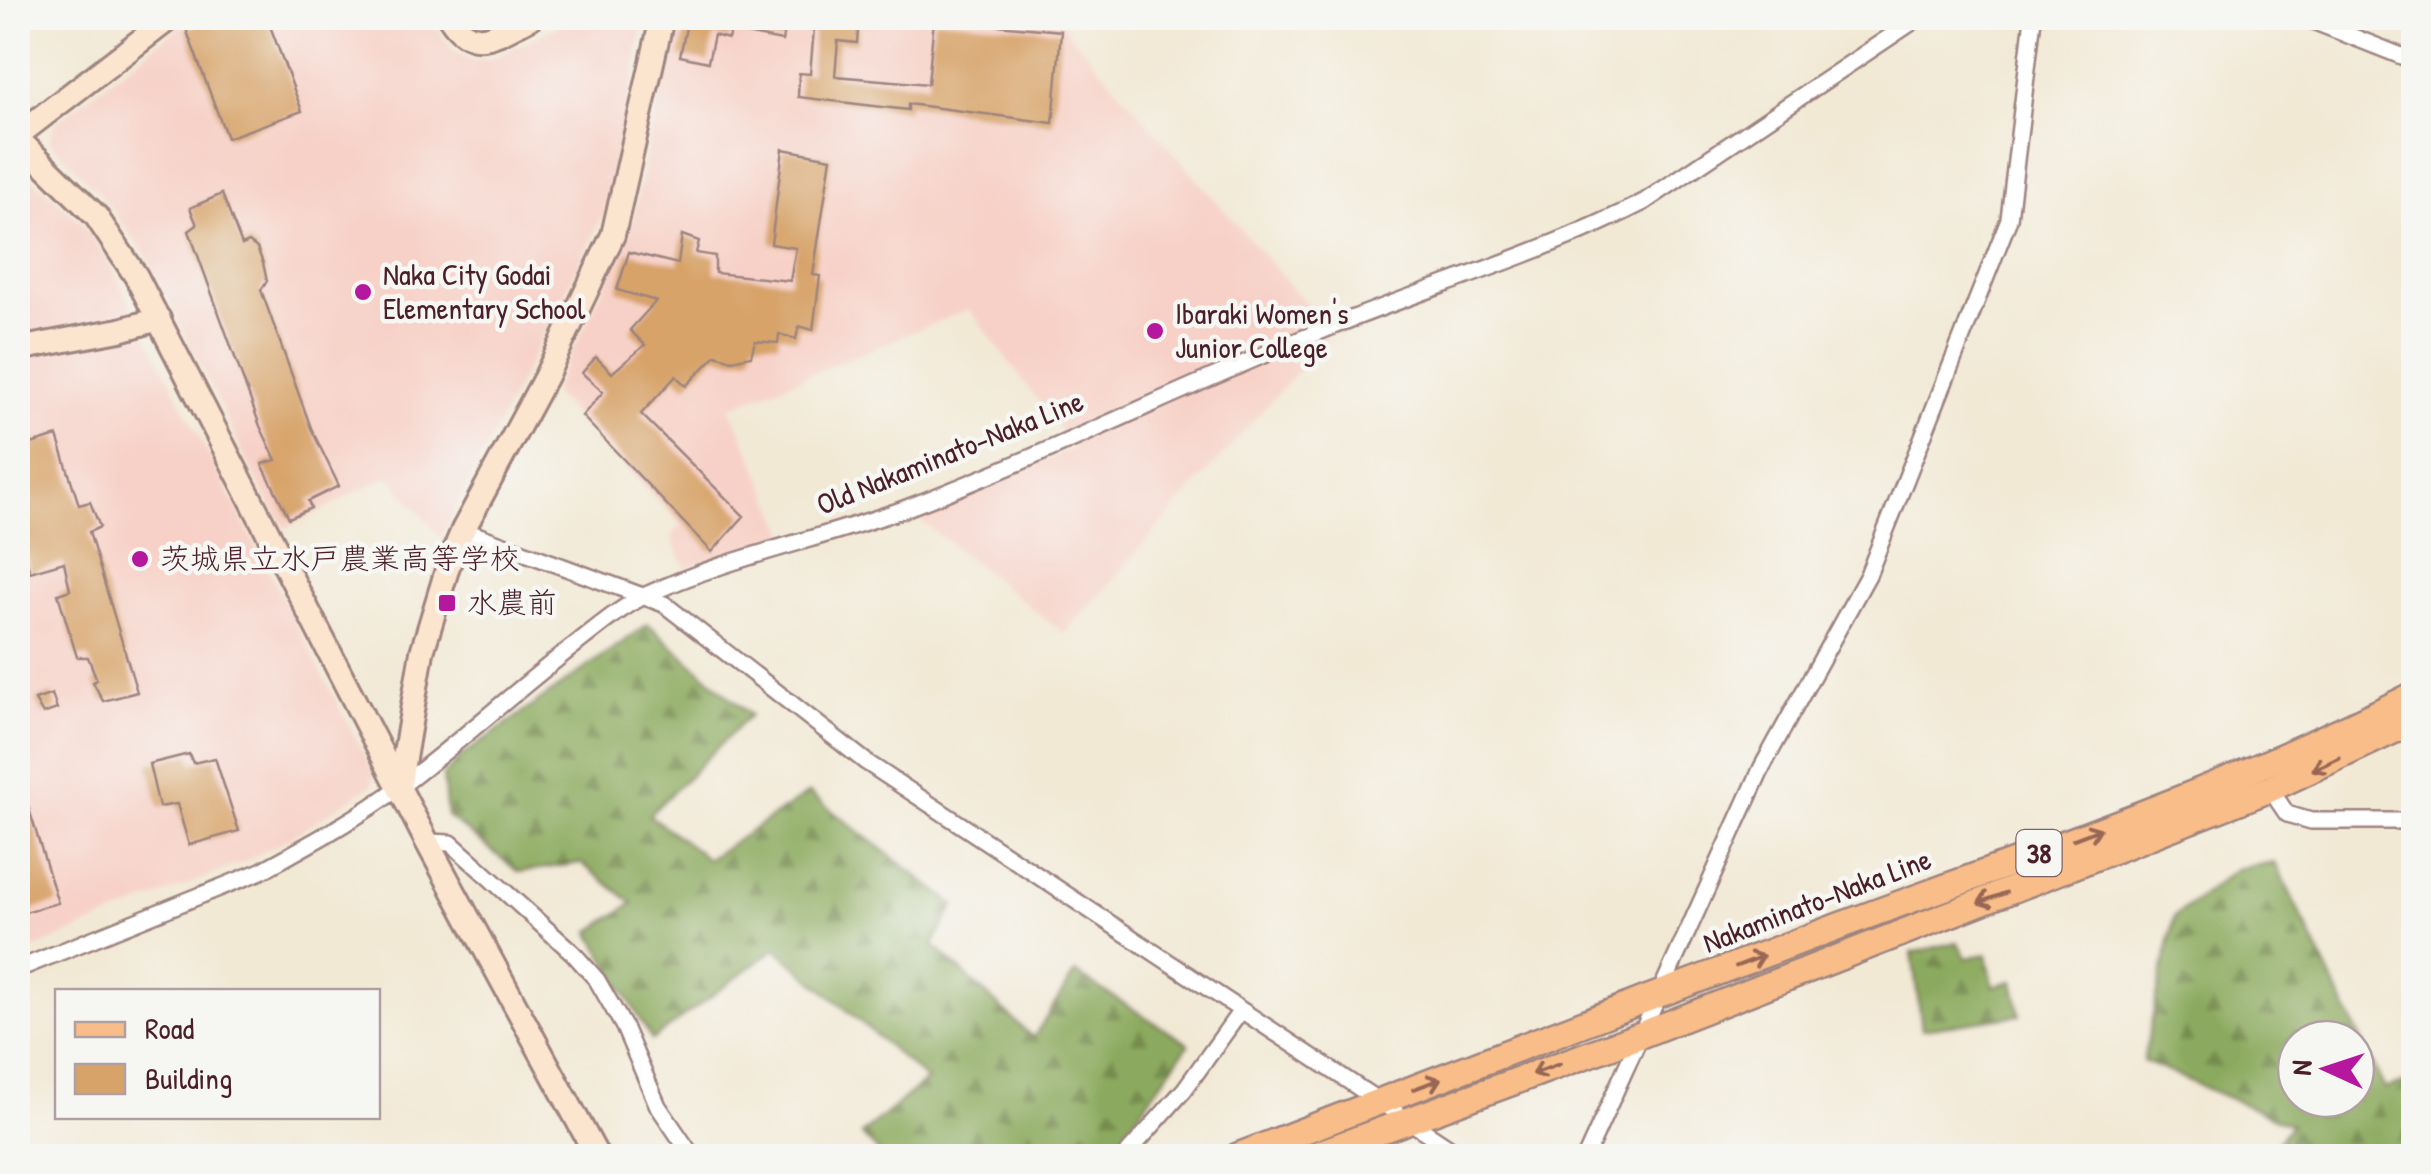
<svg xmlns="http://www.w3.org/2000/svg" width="2431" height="1174" font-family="'Patrick Hand','Klee One',sans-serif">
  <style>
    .built { fill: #f7d1c7 }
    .forest { fill: url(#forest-firs); stroke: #6b6444; stroke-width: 2.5; fill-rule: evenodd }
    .building { fill: #d7a369 }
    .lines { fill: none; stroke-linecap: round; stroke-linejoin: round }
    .street-casing { stroke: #9e8480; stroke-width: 20 }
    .secondary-casing { stroke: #9e8480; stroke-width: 28 }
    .primary-casing { stroke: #9e8480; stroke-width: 30 }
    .street { stroke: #fff; stroke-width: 15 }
    .secondary { stroke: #fce5cf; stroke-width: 22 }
    .primary { stroke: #f8bd88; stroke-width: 25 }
    .oneway { stroke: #986655 }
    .poi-dot { fill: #b5179e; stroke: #f6f6f2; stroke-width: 4 }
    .labels { text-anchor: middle; stroke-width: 9; stroke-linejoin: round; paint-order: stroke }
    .shield { fill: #f6f6f2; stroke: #7e6067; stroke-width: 2.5 }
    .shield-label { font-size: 28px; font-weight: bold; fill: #4a1f2b }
    .poi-label { font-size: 30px; fill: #4a1f2b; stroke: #f6f6f2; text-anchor: start }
    .street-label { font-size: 30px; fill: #4a1f2b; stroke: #f6f6f2 }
  </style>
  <defs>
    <pattern id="forest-firs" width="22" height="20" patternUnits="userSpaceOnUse" patternTransform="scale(2.5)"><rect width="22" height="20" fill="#8caa5e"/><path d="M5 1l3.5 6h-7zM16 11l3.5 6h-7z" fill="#748a4e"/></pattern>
  </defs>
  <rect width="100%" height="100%" fill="#f6f6f2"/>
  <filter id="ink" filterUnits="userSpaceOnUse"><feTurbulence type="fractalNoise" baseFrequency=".01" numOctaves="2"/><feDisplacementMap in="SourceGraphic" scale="20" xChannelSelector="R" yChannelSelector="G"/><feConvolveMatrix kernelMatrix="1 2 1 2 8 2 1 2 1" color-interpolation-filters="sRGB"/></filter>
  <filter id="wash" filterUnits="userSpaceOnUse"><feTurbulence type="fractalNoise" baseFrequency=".0048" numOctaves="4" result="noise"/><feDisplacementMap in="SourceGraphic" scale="40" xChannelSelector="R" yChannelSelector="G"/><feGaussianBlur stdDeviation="2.25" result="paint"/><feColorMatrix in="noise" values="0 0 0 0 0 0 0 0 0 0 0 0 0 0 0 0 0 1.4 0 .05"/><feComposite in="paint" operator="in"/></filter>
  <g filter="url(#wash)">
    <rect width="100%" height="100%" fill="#f2e9d5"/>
    <g class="built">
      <path d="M190,18H431L453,51L472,60L490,59L574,18H644L614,194L441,538L389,476L285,528L261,489L145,254L98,192L50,142L54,124Z"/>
      <path d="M676,18H1056L1323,323L1325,340L1064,634L916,517L1074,448L969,309L730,407L788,536L685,568L672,537L681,524L552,393L629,237Z"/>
      <path d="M18,165L82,223L106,257L374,774L372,785L301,831L250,859L18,955Z"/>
    </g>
    <g class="forest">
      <path d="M648,624L750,715L649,815L708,859L809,793L955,905L933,945L1033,1038L1075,973L1189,1044L1108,1156L1072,1139L1059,1156H882L861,1134L927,1080L776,948L652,1040L590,932L633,903L581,863L519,872L447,816L443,775L463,755Z"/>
      <path d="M2275,862L2385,1089L2413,1079V1156H2266L2291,1125L2143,1061L2174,917L2236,869ZM2296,1039H2356V1099H2296Z"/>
      <path d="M1957,942L1966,958L1987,954L1993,986L2013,981L2020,1015L1922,1029L1912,953Z"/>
    </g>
    <g id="blocks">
      <g class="building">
        <path d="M215,18H267L302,111L227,138L186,29Z"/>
        <path d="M688,18H787L782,41L731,31L728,39L714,35L708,62L680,56Z"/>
        <path d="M815,18H859L857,43L838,41L835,76L928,84L934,19L1061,31L1053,123L908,104V110L798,97L799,73L810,74Z"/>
        <path d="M783,149L831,158L813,275L820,276L813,330L799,326L796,339L779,334L778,343L755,341L751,356L732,360L716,355L686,386L676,376L641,414L744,516L712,552L582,416L603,392L582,373L596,357L612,373L645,345L630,330L656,301L617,290L629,252L678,264L682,235L699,241L696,253L715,256V273L790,281L796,248L771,244Z"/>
        <path d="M222,194L242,245L249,242L257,248L263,263L267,281L261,290L311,428L339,486L308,501L311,508L289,518L262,464L276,460L260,426L189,231L197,225L190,208Z"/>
        <path d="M57,436L79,505L90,502L100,527L89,532L137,692L103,701L93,682L97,680L88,657H77L58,594L70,590L64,562L30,572L18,530V518L23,515L18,495V448Z"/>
        <path d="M52,694L57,709L43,714L35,700Z"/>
        <path d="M189,754L193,763L215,758L239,831L189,845L177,804L159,807L149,764Z"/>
        <path d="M18,783H21L58,903L25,912L18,888Z"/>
      </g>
    </g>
  </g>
  <g filter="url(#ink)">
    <use href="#blocks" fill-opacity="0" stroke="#9e8480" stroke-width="2.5"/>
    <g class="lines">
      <g class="street-casing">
        <g id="street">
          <path d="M2305,18L2414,61"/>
          <path d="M463,530L664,604L866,762L1462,1156"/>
          <path d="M2270,789L2287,814L2311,821H2414"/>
          <path d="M427,842L451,843L573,953L597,980L624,1027L658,1106L692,1156"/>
          <path d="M18,969L261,871C308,845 358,818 401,786C461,741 516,690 576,644C598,627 620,608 646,595C728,557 819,540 904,509C1047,455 1184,386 1326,329C1432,286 1542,254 1644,202L1918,18"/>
          <path d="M1125,1156L1184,1090L1240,1012"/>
          <path d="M1586,1156L1762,767L1868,575L2009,219L2033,18"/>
        </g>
      </g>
      <g class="secondary-casing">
        <g id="secondary">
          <path d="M450,18C474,55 498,33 530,18"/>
          <path d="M18,135L170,18"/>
          <path d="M18,139L96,216L136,276L427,842L597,1156"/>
          <path d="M18,349L120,330L159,319"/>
          <path d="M399,788L422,652L449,563L463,530L546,376L613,235L662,18"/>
        </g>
      </g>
      <g class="primary-casing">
        <g id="primary">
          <path d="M1238,1156C1438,1080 1638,1001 1839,926C2032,855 2229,788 2414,695"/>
          <path d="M1312,1156L1638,1036L2270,789L2414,721"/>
        </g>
      </g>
      <use href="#street" class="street"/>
      <use href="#secondary" class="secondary"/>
      <use href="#primary" class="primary"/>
    </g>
    <defs><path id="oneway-shaft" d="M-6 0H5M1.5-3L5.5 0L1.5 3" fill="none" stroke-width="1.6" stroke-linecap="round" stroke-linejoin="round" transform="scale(2.5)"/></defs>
    <g class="oneway">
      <use href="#oneway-shaft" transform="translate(2326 764) rotate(155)"/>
      <use href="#oneway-shaft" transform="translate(2087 834) rotate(-21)"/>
      <use href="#oneway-shaft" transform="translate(1992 898) rotate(159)"/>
      <use href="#oneway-shaft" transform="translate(1750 961) rotate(-21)"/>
      <use href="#oneway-shaft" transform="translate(1546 1069) rotate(160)"/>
      <use href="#oneway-shaft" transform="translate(1427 1084) rotate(-21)"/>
    </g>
  </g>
  <g class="poi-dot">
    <circle cx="363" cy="292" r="10"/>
    <circle cx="1155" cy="331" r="10"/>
    <circle cx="140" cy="559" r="10"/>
    <rect x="437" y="593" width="20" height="20" rx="5"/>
  </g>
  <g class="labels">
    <rect class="shield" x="2016.5" y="830" width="45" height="46" rx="8"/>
    <g class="shield-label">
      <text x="2039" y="863">38</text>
    </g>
    <g class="poi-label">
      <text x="383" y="285">Naka City Godai<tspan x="383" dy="34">Elementary School</tspan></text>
      <text x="1175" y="324">Ibaraki Women's<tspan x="1175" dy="34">Junior College</tspan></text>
      <text x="160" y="569">茨城県立水戸農業高等学校</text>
      <text x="467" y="613">水農前</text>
    </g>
    <g class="street-label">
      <text transform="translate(950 453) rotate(-22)" y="10">Old Nakaminato-Naka Line</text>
      <text transform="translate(1817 901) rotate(-21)" y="10">Nakaminato-Naka Line</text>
    </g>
  </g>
  <rect width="2431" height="1174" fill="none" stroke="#f6f6f2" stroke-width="60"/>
  <rect x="55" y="989" width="325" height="130" fill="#f6f6f2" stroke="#b1a0a2" stroke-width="2.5"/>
  <rect x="75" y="1022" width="50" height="15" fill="#f8bd88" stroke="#b1a0a2" stroke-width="2.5"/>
  <text x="145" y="1039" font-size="30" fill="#4a1f2b">Road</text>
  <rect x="75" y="1064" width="50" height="30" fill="#d7a369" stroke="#b1a0a2" stroke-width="2.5"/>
  <text x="145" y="1089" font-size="30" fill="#4a1f2b">Building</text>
  <g transform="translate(2326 1069) rotate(273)"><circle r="48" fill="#f6f6f2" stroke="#b1a0a2" stroke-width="2.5"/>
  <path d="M0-8L18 38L0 25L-18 38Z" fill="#b5179e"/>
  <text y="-15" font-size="28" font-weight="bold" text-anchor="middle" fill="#4a1f2b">N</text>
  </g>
</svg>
